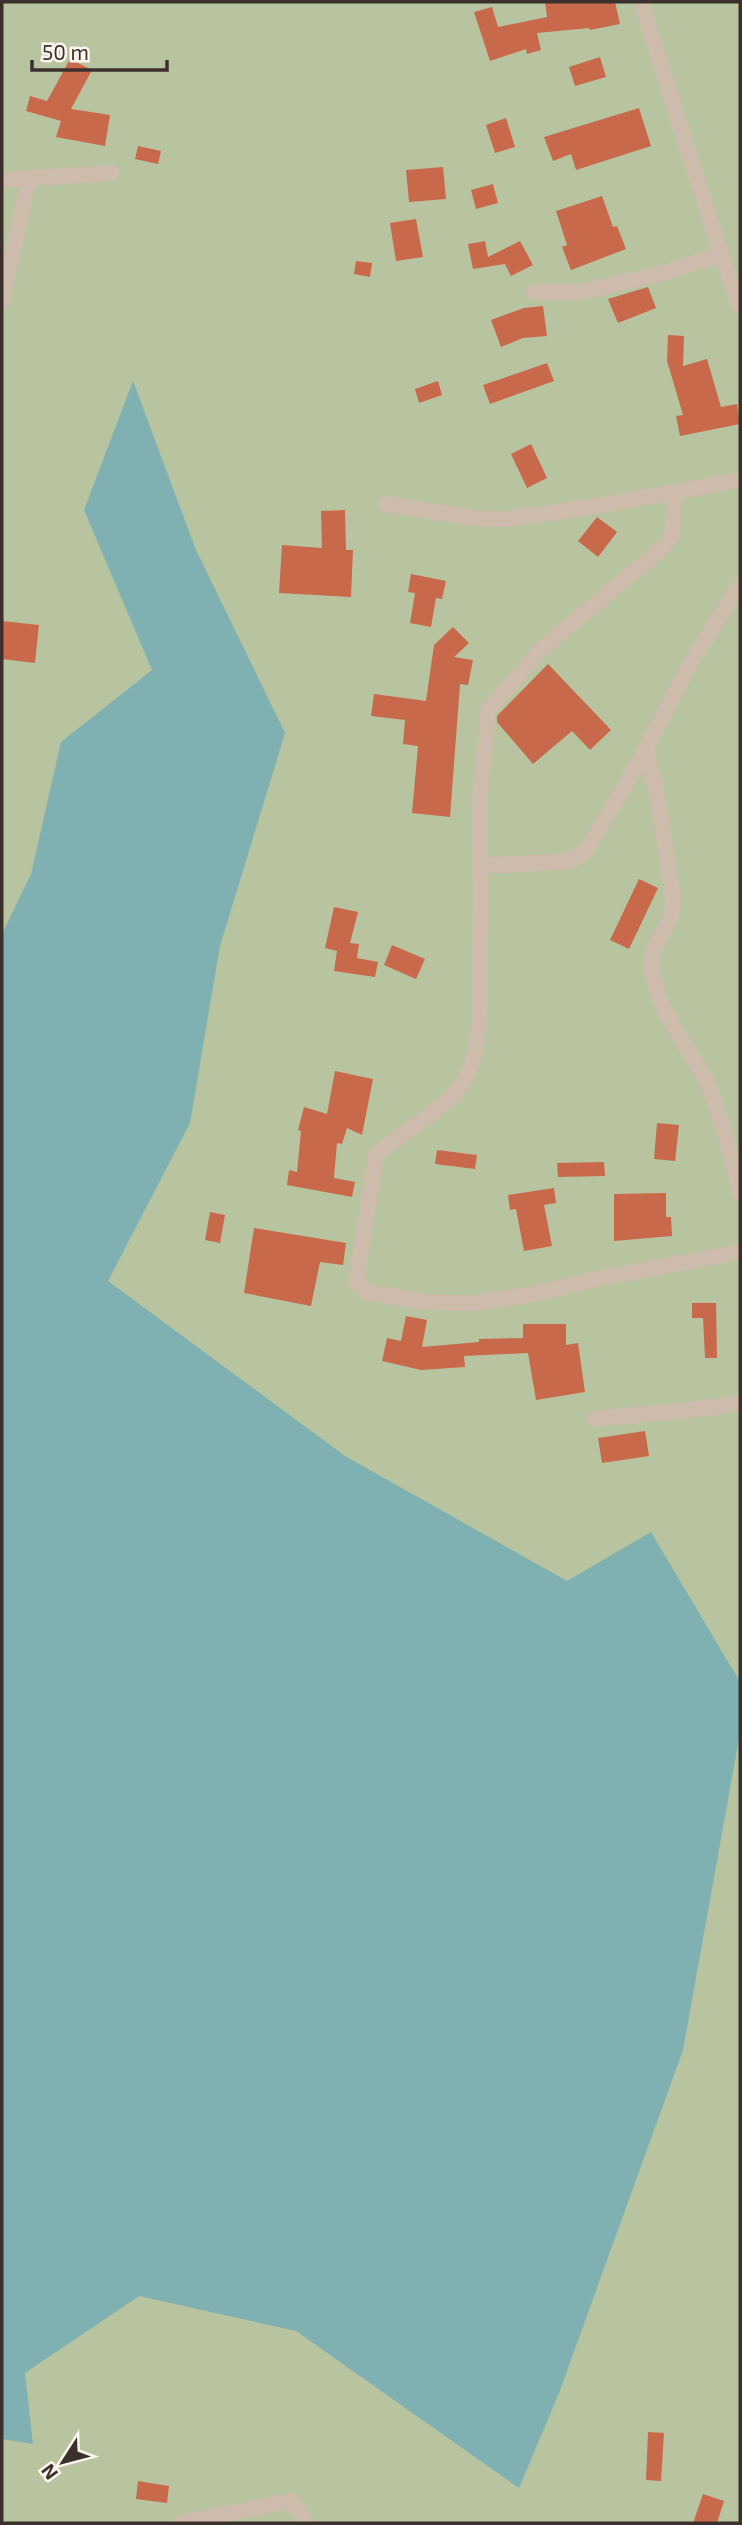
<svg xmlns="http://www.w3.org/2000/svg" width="742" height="2525" font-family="'Exo 2',sans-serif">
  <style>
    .green { fill: #b8c4a0 }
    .water { fill: #7fb0b2 }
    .building { fill: #c8694b }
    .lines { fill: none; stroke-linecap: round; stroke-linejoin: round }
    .street { stroke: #cdbbac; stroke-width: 16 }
  </style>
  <rect width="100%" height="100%" fill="#f4ebe1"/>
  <rect class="green" x="2" y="2" width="738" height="2521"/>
  <path class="water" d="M133,381L196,550L285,733L220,946L190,1123L108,1281L345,1456L567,1581L651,1532L740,1682V1733L683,2050L559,2393L519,2488L296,2331L139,2296L25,2373L33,2444L2,2439V934L31,874L61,742L152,670L84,510Z"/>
  <g class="building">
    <path d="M545,2H615L620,24L590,30L589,28L537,33L541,50L527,54L526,49L490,61L474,12L492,7L498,27L547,17Z"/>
    <path d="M600,57L606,77L575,86L569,67Z"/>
    <path d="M70,59L92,70L71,109L110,115L105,146L56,137L61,121L26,111L30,96L47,101Z"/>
    <path d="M639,108L651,146L576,170L571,154L553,161L544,137Z"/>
    <path d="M506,118L515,147L495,153L486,125Z"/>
    <path d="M138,146L161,151L158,164L135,159Z"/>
    <path d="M443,167L446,199L409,202L406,170Z"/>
    <path d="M493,184L498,203L476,209L471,190Z"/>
    <path d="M602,196L613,227L617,226L626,249L571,270L562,247L567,245L556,211Z"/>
    <path d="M416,219L423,257L396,261L390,223Z"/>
    <path d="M485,241L488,257L520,241L533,265L511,276L505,264L473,269L468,244Z"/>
    <path d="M356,261L372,263L370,277L354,274Z"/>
    <path d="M648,287L656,308L618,323L608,299Z"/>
    <path d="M543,306L547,336L523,338L501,347L491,320L524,308Z"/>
    <path d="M668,335L684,336L683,366L707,359L721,407L737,404L740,424L680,436L676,416L683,415L667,361Z"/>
    <path d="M547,363L554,381L490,404L483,385Z"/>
    <path d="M438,381L442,395L419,403L415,389Z"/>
    <path d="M531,444L547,478L527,488L511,454Z"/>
    <path d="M345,510L346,550H353L351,597L279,593L282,545L322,548L321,511Z"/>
    <path d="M597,517L617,532L598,557L578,541Z"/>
    <path d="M411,574L446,581L442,599L436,598L431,627L410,623L415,593L408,592Z"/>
    <path d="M2,621L39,625L35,663L2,659Z"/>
    <path d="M453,627L469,643L454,657L473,660L468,685L460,684L450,817L412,813L418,746L403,744L405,720L371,716L374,694L426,701L434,645Z"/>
    <path d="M548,664L611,730L590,750L572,731L533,764L497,722V716Z"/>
    <path d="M639,879L658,888L629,949L610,940Z"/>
    <path d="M334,907L358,912L350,943L359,944L357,958L378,962L375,977L334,971L337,951L325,948Z"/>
    <path d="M392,945L425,959L416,979L384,965Z"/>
    <path d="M335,1071L373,1079L362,1135L347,1128L342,1144L337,1143L334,1178L355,1182L352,1197L287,1185L289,1170L297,1172L301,1131L298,1130L304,1107L327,1114Z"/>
    <path d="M657,1123L679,1125L675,1161L654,1159Z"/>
    <path d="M437,1150L477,1155L475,1169L435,1164Z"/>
    <path d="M604,1162L605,1176L558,1177L557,1163Z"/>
    <path d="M554,1188L556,1203L544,1205L552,1246L524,1251L516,1209L510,1210L508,1195Z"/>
    <path d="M666,1193V1217H671L672,1236L614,1241V1194Z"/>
    <path d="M210,1212L225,1215L220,1243L205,1240Z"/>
    <path d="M254,1228L346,1243L343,1265L320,1262L311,1306L244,1293Z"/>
    <path d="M692,1303H716L717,1358H705L703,1318H692Z"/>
    <path d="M406,1316L427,1320L422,1347L479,1342V1339L523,1338V1324H566V1345L578,1343L585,1392L536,1400L528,1353L464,1356L465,1367L421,1370L382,1361L387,1338L401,1341Z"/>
    <path d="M645,1431L649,1456L602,1463L598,1438Z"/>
    <path d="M648,2432L664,2433L661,2481L646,2480Z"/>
    <path d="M138,2481L169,2486L167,2503L136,2499Z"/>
    <path d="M703,2494L724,2501L717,2523H693Z"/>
  </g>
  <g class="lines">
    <g class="street">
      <path d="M641,2L721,254L740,307"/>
      <path d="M2,180L112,173"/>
      <path d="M534,292H581L667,272L721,254"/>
      <path d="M2,301L29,180"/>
      <path d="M675,492L672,536L660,550L539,651L487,712C488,742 480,772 480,802C480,854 481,906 480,958C479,994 484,1053 462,1084C441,1114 403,1130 376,1155L356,1283L366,1292L425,1302L475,1303L534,1294L601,1278L740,1252"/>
      <path d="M386,504L473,518L506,519L591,507L740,480"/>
      <path d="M646,749L656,788L673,896C673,901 673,907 672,912C667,930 650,947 652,967C655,1009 687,1043 705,1079C722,1115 730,1154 740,1193"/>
      <path d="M481,866L570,861L586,851L638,764L687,669L740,584"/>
      <path d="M594,1419L709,1408L740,1402"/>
      <path d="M180,2523L291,2501L302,2515L306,2523"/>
    </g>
  </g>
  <rect width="742" height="2525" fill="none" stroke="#3b302b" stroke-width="7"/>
  <g transform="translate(63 2462) rotate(234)" stroke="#fbf5ee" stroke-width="5" paint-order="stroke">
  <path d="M0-5L12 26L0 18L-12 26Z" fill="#3b302b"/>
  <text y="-10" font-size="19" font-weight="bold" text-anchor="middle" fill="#3b302b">N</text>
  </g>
  <path d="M32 60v10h135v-10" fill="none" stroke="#3b302b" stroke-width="3.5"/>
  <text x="42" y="60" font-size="21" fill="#3b302b" stroke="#fbf5ee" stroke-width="5" paint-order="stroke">50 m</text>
</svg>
